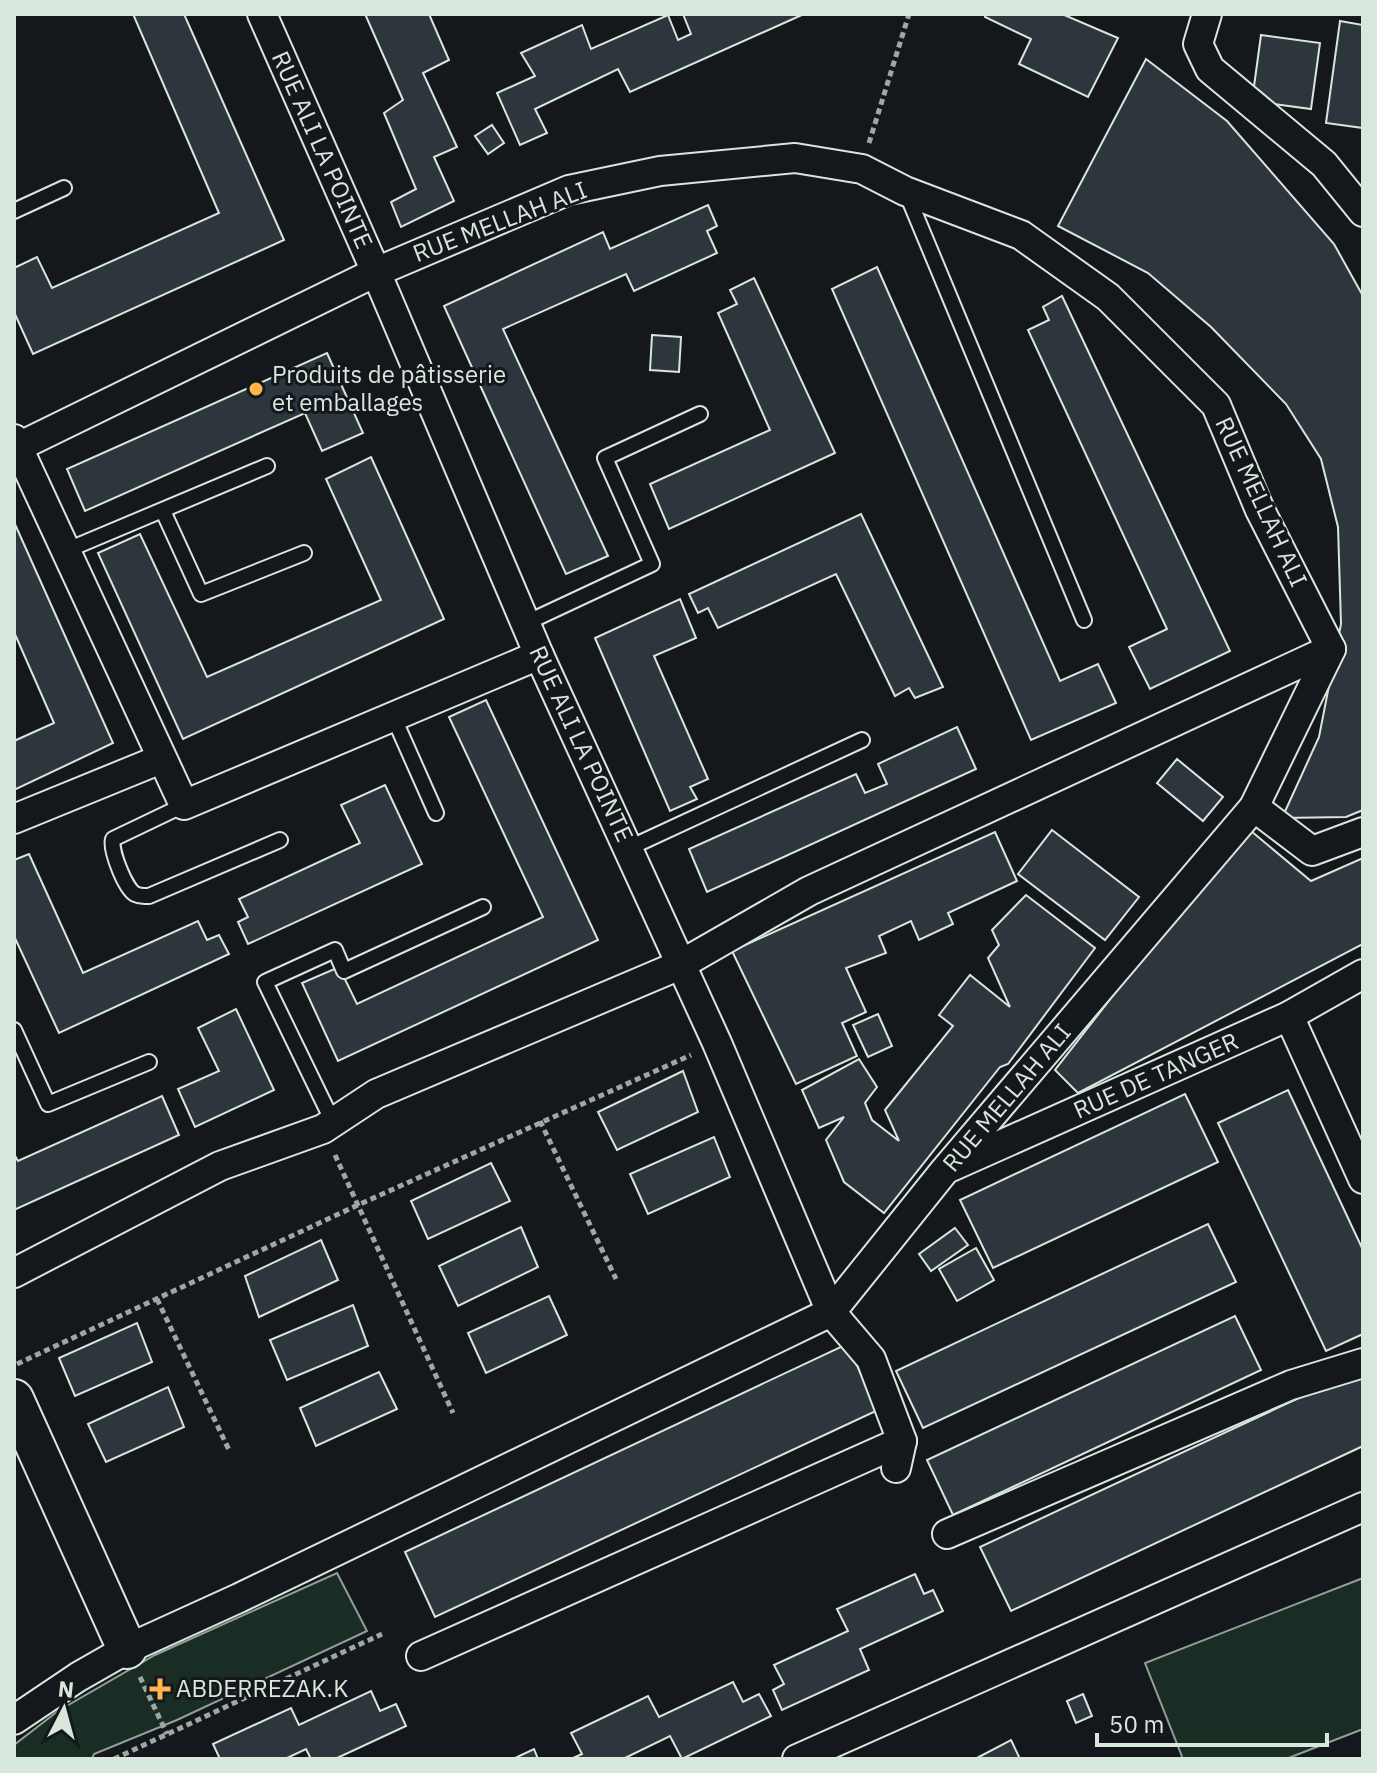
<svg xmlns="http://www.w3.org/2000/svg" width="1377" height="1773" font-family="'IBM Plex Sans',sans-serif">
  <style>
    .green { fill: #1a2d24; stroke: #939e99; stroke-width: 2 }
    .building { fill: #2c363c; stroke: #d8e6dc; stroke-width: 2 }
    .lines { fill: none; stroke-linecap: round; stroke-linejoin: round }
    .lane-casing { stroke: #d8e6dc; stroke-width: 18 }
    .street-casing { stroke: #d8e6dc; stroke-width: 32 }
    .secondary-casing { stroke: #d8e6dc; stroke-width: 42 }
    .path { stroke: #9da8a2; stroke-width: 5; stroke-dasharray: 6 4; stroke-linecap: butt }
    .lane { stroke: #14181c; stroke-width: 14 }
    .street { stroke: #14181c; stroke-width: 28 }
    .secondary { stroke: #14181c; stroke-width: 38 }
    .poi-dot { fill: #ffb74d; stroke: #14181c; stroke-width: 3 }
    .labels { text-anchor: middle; stroke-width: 6; stroke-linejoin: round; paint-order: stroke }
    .street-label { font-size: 24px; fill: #d8e6dc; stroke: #14181c }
    .poi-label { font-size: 24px; fill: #d8e6dc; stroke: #14181c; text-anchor: start }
  </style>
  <rect width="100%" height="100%" fill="#14181c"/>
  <g class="green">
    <path d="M337,1573L367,1631L177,1720L94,1754L92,1759H14V1745L58,1711L155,1655Z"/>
    <path d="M1363,1578V1729L1286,1759H1183L1145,1663Z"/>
  </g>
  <g class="building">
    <path d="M133,14H184L284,240L33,354L14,312V268L37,257L52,288L219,213Z"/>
    <path d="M365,14H429L449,60L423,73L457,147L434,157L454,201L401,227L391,202L416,189L384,113L403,100Z"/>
    <path d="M683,14H804L630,92L618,69L535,109L547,133L520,145L497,93L535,76L521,53L582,25L591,49L668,15L678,40L691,34Z"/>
    <path d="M986,14H1062L1118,38L1088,97L1019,64L1031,39L985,17Z"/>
    <path d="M1340,21L1363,25V128L1326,123Z"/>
    <path d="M1261,35L1320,43L1311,109L1252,101Z"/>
    <path d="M1146,59L1227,121L1334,244L1363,296V810L1346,817L1282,818L1319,737L1341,624L1338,527L1321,459L1286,404L1211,327L1148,273L1058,226Z"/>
    <path d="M492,125L504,143L488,154L475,136Z"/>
    <path d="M708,205L717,226L707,231L717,253L634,291L626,274L503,329L608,556L566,574L444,306L603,232L610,249Z"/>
    <path d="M877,267L1060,681L1098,664L1116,703L1031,740L832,289Z"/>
    <path d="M754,278L835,453L669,529L650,484L770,430L718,313L737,304L730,290Z"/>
    <path d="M1062,296L1230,651L1150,689L1129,647L1167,629L1028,330L1049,320L1043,307Z"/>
    <path d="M652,335L681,337L679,372L650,370Z"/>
    <path d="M327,353L363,433L322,451L305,413L85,511L67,469Z"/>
    <path d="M371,457L444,619L183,739L98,553L140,534L207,677L381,600L326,479Z"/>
    <path d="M861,514L943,687L915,698L909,688L895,696L836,574L718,628L708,608L698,613L689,594Z"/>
    <path d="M14,522L113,743L14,790V741L54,723L14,632Z"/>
    <path d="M680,599L696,638L654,656L708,779L690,787L697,799L670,811L595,638Z"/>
    <path d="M486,700L598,940L338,1061L302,983L339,967L357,1004L543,917L449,717Z"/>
    <path d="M957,727L976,769L707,892L689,849L856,774L865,793L887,784L878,764Z"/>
    <path d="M1177,759L1223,797L1203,821L1157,783Z"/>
    <path d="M385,785L422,864L248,944L238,922L248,917L239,899L360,843L341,805Z"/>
    <path d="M1245,826L1311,881L1363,858V944L1078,1093L1055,1070Z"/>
    <path d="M1052,830L1139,897L1105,940L1018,874Z"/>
    <path d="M995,832L1017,881L948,913L953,924L919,940L911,921L879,936L886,953L846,968L866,1012L842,1023L857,1056L796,1084L732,951Z"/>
    <path d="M29,854L83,973L198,921L207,940L219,935L229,954L59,1033L14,936V860Z"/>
    <path d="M1026,895L1095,948L1008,1064L1000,1067L884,1213L844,1182L826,1140L844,1117L819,1128L802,1090L859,1059L877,1087L865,1103L872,1120L899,1141L885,1110L953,1026L939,1015L970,975L1010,1007L988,958L999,945L992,930Z"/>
    <path d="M236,1009L274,1090L195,1127L178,1089L219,1071L198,1028Z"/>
    <path d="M878,1014L892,1046L868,1057L853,1025Z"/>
    <path d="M683,1071L698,1112L617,1150L598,1112Z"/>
    <path d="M1288,1090L1363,1250V1334L1326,1351L1218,1123Z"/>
    <path d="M1185,1094L1218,1162L993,1268L960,1200Z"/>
    <path d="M162,1096L179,1135L14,1210V1154L18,1161Z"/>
    <path d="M714,1137L730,1177L648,1214L630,1174Z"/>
    <path d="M491,1163L510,1201L428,1239L411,1201Z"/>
    <path d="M1208,1224L1236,1282L923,1428L896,1371Z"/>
    <path d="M521,1227L538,1267L458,1306L439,1266Z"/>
    <path d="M955,1228L968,1245L931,1271L919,1254Z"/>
    <path d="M321,1240L338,1280L259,1317L245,1276Z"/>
    <path d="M976,1248L994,1280L957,1301L939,1269Z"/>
    <path d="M549,1296L567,1335L486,1373L468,1333Z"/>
    <path d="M353,1305L368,1346L287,1380L270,1340Z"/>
    <path d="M1235,1316L1261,1370L953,1515L927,1460Z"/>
    <path d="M137,1323L152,1362L75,1396L59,1358Z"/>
    <path d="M847,1344L878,1410L435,1617L405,1552Z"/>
    <path d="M1363,1368V1446L1011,1611L980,1547Z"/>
    <path d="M379,1372L397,1409L316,1446L300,1408Z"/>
    <path d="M168,1387L184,1427L106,1462L88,1424Z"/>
    <path d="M915,1574L924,1594L933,1590L943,1611L860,1649L869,1670L782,1710L773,1690L784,1684L774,1665L848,1631L837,1609Z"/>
    <path d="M733,1682L743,1702L759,1694L771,1716L682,1759L670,1736L623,1759H571L582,1754L571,1733L648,1696L659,1717Z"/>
    <path d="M371,1691L380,1711L396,1704L406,1726L335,1759H311L306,1749L285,1759H220L213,1744L291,1708L299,1725Z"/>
    <path d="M1083,1694L1092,1716L1076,1723L1067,1701Z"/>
    <path d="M1011,1740L1020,1759H975Z"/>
    <path d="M534,1749L538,1759H513Z"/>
  </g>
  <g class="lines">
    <g class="lane-casing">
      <g id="lane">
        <path d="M906,192L1084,620"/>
        <path d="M14,211L64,188"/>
        <path d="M163,511L201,594L304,553"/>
        <path d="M65,551L267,466"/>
        <path d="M526,623L652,564L605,458L700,414"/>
        <path d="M393,716L436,813"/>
        <path d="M184,805L113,839C110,850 125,888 135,894C141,897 143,896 149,896L280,840"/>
        <path d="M629,848L862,740"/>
        <path d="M14,1030L48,1104L149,1062"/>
        <path d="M334,1124L265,982L335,950L344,971L483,907"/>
      </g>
    </g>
    <g class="street-casing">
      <g id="street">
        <path d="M262,14L376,272L539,655L717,1043L831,1312L871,1359L902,1441L896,1468"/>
        <path d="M1207,14L1198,44L1210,69L1324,164L1363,212"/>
        <path d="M14,439L184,805L539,655"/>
        <path d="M14,449L376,272L569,190L660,171L795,158L862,169L905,191L1021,235L1108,297L1216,405L1260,510L1331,649L1254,807L945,1170L831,1312L239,1598L127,1649L78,1677L14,1720"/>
        <path d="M1254,807L1312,851L1363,832"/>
        <path d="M14,819L161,759"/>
        <path d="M1289,1016L1363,1179"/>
        <path d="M951,1167L1289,1016L1363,974"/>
        <path d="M14,1273L220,1166L323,1129L376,1094L680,965L809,891L1331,649"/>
        <path d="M947,1534L1291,1385L1363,1363"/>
        <path d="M421,1656L902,1441"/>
        <path d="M797,1759L1363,1507"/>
      </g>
    </g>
    <g class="secondary-casing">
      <path id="secondary" d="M14,1399L127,1649"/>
    </g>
    <g class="path">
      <path d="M869,143L909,14"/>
      <path d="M540,1121L616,1279"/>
      <path d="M335,1155L453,1413"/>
      <path d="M157,1299L230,1452"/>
      <path d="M17,1364L358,1205L691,1055"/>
      <path d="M140,1677L167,1734"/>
      <path d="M114,1759L382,1634"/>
    </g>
    <use href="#lane" class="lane"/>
    <use href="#street" class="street"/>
    <use href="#secondary" class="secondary"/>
  </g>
  <g class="poi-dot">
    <circle cx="256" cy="389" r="8"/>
    <path d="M156 1677h8v8h8v8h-8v8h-8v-8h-8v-8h8z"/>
  </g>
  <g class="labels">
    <g class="street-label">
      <text transform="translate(322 150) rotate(66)" y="8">RUE ALI LA POINTE</text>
      <text transform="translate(500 222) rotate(-21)" y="8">RUE MELLAH ALI</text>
      <text transform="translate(1261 502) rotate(65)" y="8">RUE MELLAH ALI</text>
      <text transform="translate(581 744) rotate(65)" y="8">RUE ALI LA POINTE</text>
      <text transform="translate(1156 1076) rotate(-24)" y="8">RUE DE TANGER</text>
      <text transform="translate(1007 1098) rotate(-50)" y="8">RUE MELLAH ALI</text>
    </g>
    <g class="poi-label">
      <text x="272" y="383">Produits de pâtisserie<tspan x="272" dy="28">et emballages</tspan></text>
      <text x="176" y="1697">ABDERREZAK.K</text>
    </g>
  </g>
  <rect width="1377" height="1773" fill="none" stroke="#d8e6dc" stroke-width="32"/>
  <g transform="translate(64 1709) rotate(6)" stroke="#14181c" stroke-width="6" paint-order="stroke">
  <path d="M0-6L14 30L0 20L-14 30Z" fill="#d8e6dc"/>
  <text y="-12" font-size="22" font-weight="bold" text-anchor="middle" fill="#d8e6dc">N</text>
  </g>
  <path d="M1097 1733v12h230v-12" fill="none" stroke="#d8e6dc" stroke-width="4"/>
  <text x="1109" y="1733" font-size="24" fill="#d8e6dc" stroke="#14181c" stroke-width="6" paint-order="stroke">50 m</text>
</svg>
